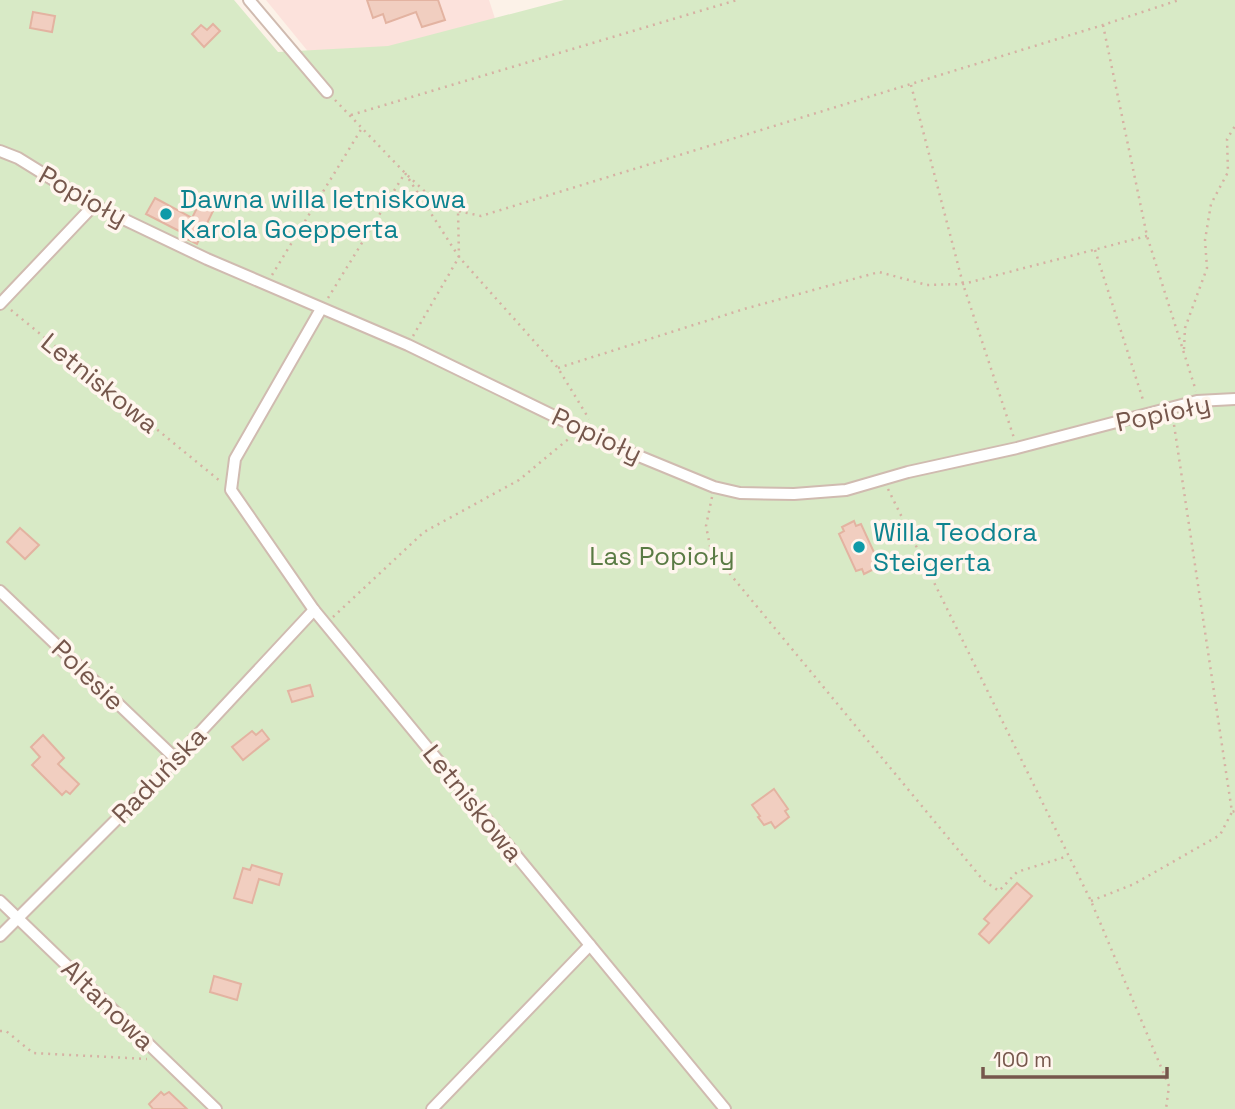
<svg xmlns="http://www.w3.org/2000/svg" width="1235" height="1109" font-family="'Space Grotesk',sans-serif">
  <style>
    .commercial { fill: #fce2dc }
    .green { fill: #d8eac6 }
    .building { fill: #f1cec0; stroke: #e3b3a1; stroke-width: 2 }
    .lines { fill: none; stroke-linecap: round; stroke-linejoin: round }
    .street-casing { stroke: #d0bbb0; stroke-width: 14 }
    .path { stroke: #d6b1a3; stroke-width: 2.5; stroke-dasharray: 2 5; stroke-linecap: butt }
    .street { stroke: #fff; stroke-width: 10 }
    .culture-dot { fill: #0f9aa8; stroke: #fff6ee; stroke-width: 2.5 }
    .labels { text-anchor: middle; stroke-width: 7; stroke-linejoin: round; paint-order: stroke }
    .street-label { font-size: 26px; fill: #76574c; stroke: #fff6ee }
    .culture-label { font-size: 26px; fill: #0d838f; stroke: #fff6ee; text-anchor: start }
    .park-label { font-size: 26px; fill: #5a7b44; stroke: #fff6ee }
  </style>
  <rect width="100%" height="100%" fill="#fcf2e8"/>
  <path class="commercial" d="M266,0H489L500,34L337,87Z"/>
  <path class="green" d="M0,0H234L278,52L388,46L564,0H1235V1109H0Z"/>
  <g class="building">
    <path d="M367,0H438L445,20L422,27L416,12L386,23L383,14L373,18Z"/>
    <path d="M33,12L55,16L52,32L30,28Z"/>
    <path d="M213,24L220,31L204,47L192,34L201,25L207,30Z"/>
    <path d="M155,198L192,218L200,202L214,209L197,244L183,237L185,234L146,214Z"/>
    <path d="M854,521L856,526L861,524L878,561L874,563L876,568L864,574L862,569L856,571L839,534L844,531L842,527Z"/>
    <path d="M20,528L39,545L25,559L7,542Z"/>
    <path d="M310,685L313,696L292,702L288,691Z"/>
    <path d="M262,730L269,739L243,760L232,747L252,731L256,735Z"/>
    <path d="M43,735L64,758L58,764L79,784L70,794L66,791L62,795L32,765L40,757L31,747Z"/>
    <path d="M774,789L788,809L785,811L789,817L775,828L771,822L764,825L758,817L760,816L752,805Z"/>
    <path d="M252,865L282,874L279,885L259,879L252,903L234,898L243,868L250,870Z"/>
    <path d="M1017,883L1032,896L989,943L979,934L989,923L984,919Z"/>
    <path d="M214,976L241,984L237,1000L210,992Z"/>
    <path d="M161,1092L164,1095L169,1092L187,1109H153L149,1104Z"/>
  </g>
  <g class="lines">
    <g class="street-casing">
      <g id="street">
        <path d="M249,0L327,92"/>
        <path d="M0,151L18,158L94,205L207,259L408,345L624,450L714,487L740,493L794,494L846,490L908,472L1017,448L1197,401L1235,399"/>
        <path d="M0,304L94,205"/>
        <path d="M321,309L235,459L231,490L314,610L725,1109"/>
        <path d="M0,591L176,759"/>
        <path d="M0,901L216,1109"/>
        <path d="M0,936L151,785L314,610"/>
        <path d="M432,1109L590,945"/>
      </g>
    </g>
    <g class="path">
      <path d="M1103,25L1147,236L1196,391"/>
      <path d="M911,85L963,284L1014,438"/>
      <path d="M335,100L405,173L434,200L458,211L481,216L1103,25L1179,0"/>
      <path d="M351,115L737,0"/>
      <path d="M1095,250L1144,403"/>
      <path d="M272,275L362,128"/>
      <path d="M328,298L405,173L459,257L558,368L589,419"/>
      <path d="M11,310L220,481"/>
      <path d="M413,336L459,257L458,211"/>
      <path d="M1184,349L1185,328L1207,268L1205,240L1211,204L1228,172L1227,139L1235,126"/>
      <path d="M558,368L744,309L879,272L927,285L963,284L1147,236"/>
      <path d="M1173,418L1232,812L1235,811"/>
      <path d="M888,489L1091,901L1169,1086L1166,1109"/>
      <path d="M712,497L706,526L711,551L983,880L999,891L1017,872L1068,856"/>
      <path d="M333,617L424,532L519,480L572,436"/>
      <path d="M1091,901L1134,884L1220,835L1232,812"/>
      <path d="M0,1031H6L33,1053L147,1059"/>
    </g>
    <use href="#street" class="street"/>
  </g>
  <g class="culture-dot">
    <circle cx="166" cy="214" r="7"/>
    <circle cx="859" cy="547" r="7"/>
  </g>
  <g class="labels">
    <g class="street-label">
      <text transform="translate(83 196) rotate(29)" y="9">Popioły</text>
      <text transform="translate(100 383) rotate(39)" y="9">Letniskowa</text>
      <text transform="translate(1163 413) rotate(-12)" y="9">Popioły</text>
      <text transform="translate(597 435) rotate(25)" y="9">Popioły</text>
      <text transform="translate(88 675) rotate(44)" y="9">Polesie</text>
      <text transform="translate(159 775) rotate(-46)" y="9">Raduńska</text>
      <text transform="translate(473 803) rotate(51)" y="9">Letniskowa</text>
      <text transform="translate(108 1005) rotate(44)" y="9">Altanowa</text>
    </g>
    <g class="culture-label">
      <text x="180" y="208">Dawna willa letniskowa<tspan x="180" dy="30">Karola Goepperta</tspan></text>
      <text x="873" y="541">Willa Teodora<tspan x="873" dy="30">Steigerta</tspan></text>
    </g>
    <g class="park-label">
      <text x="662" y="565">Las Popioły</text>
    </g>
  </g>
  <path d="M983 1067v10h184v-10" fill="none" stroke="#76574c" stroke-width="3.5"/>
  <text x="993" y="1067" font-size="21" fill="#76574c" stroke="#fff6ee" stroke-width="5" paint-order="stroke">100 m</text>
</svg>
